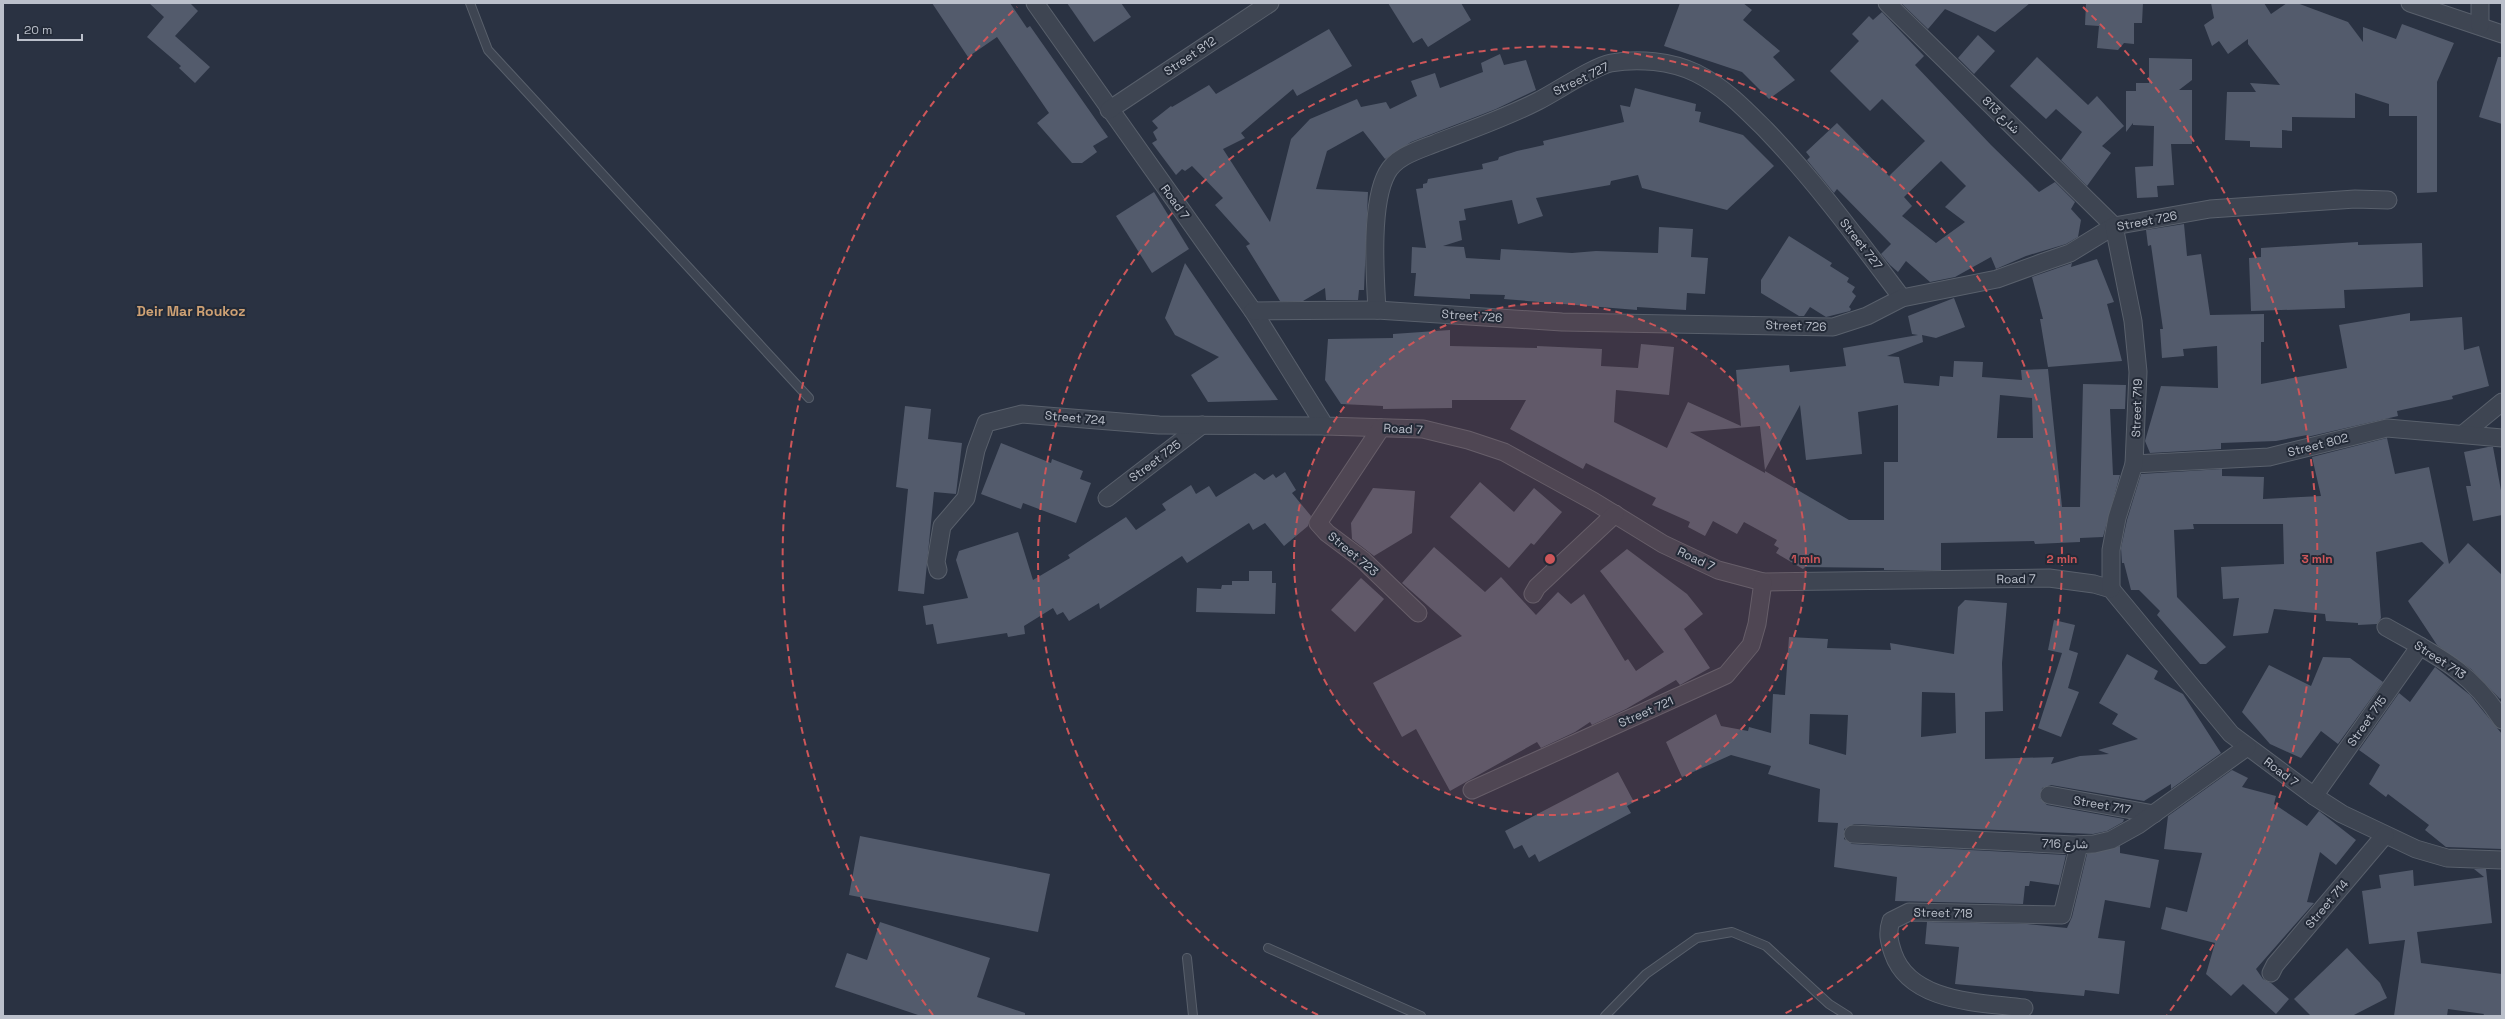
<svg xmlns="http://www.w3.org/2000/svg" width="2505" height="1019" font-family="'Space Grotesk',Vazirmatn,sans-serif">
  <style>
    .building { fill: #535b6c; fill-rule: evenodd }
    .lines { fill: none; stroke-linecap: round; stroke-linejoin: round }
    .lane-casing { stroke: #59606c; stroke-width: 10 }
    .street-casing { stroke: #59606c; stroke-width: 19 }
    .lane { stroke: #3e4552; stroke-width: 8 }
    .street { stroke: #3e4552; stroke-width: 17 }
    .ring { fill: none; stroke: #ce5659; stroke-width: 2; stroke-dasharray: 7 5 }
    .labels { text-anchor: middle; stroke-width: 4; stroke-linejoin: round; paint-order: stroke }
    .street-label { font-size: 12px; fill: #bbc0cb; stroke: #232a37 }
    .quarter-label { font-size: 14px; font-weight: bold; fill: #cea174; stroke: #232a37 }
    .centre { fill: #ce5659; stroke: #232a37; stroke-width: 2 }
    .ring-label { font-size: 12px; text-anchor: middle; font-weight: bold; fill: #ce5659; stroke: #232a37; stroke-width: 4; stroke-linejoin: round; paint-order: stroke }
  </style>
  <rect width="100%" height="100%" fill="#2a3242"/>
  <g class="building">
    <path d="M149,3H190L198,11L175,36L210,67L195,83L179,68L181,66L147,37L164,17Z"/>
    <path d="M932,3H1010L1027,28L1030,26L1108,137L1093,146L1097,152L1082,163H1072L1037,123L1049,113L997,37L968,57Z"/>
    <path d="M1067,3H1121L1131,17L1094,42Z"/>
    <path d="M1388,3H1461L1471,20L1428,47L1422,38L1413,43Z"/>
    <path d="M1680,3H1743L1752,10L1743,20L1780,51L1773,57L1795,80L1769,99L1742,72L1664,46Z"/>
    <path d="M1901,3H2030L1995,32L1945,9L1928,29Z"/>
    <path d="M2086,3H2143L2142,23H2134V44L2124,43L2118,50L2097,48L2099,26L2085,25Z"/>
    <path d="M2211,3H2264L2271,14L2287,3H2297L2348,22L2363,42V27L2396,39L2402,24L2454,43L2437,82V192L2417,193V116H2389V104L2355,93V118L2292,117V131L2282,130V148L2250,147V141L2225,140L2227,92H2256L2250,83L2280,85L2248,44V39L2228,54L2219,41L2212,46L2204,25L2214,18Z"/>
    <path d="M1882,12L1924,56L1915,65L1991,145L2039,192L2055,182L2075,202L2071,209L2081,220L2078,237L2066,244L2026,256L1996,269L1991,257L1955,277L1930,282L1906,261L1898,272L1890,265L1881,254L1891,244L1837,189L1834,193L1807,160L1810,157L1806,152L1837,123L1889,176L1925,141L1882,99L1870,111L1830,71L1859,41L1852,34L1869,16L1873,20ZM1941,161L1966,186L1945,207L1965,222L1936,243L1902,216L1912,206L1904,197Z"/>
    <path d="M1329,29L1352,66L1297,96L1293,89L1241,133L1245,138L1223,149L1270,222L1291,139L1310,119L1357,99L1361,107L1386,102L1390,109L1417,96L1411,81L1435,73L1440,88L1483,72L1481,63L1500,54L1504,65L1526,60L1536,90L1496,109L1411,142L1385,159L1363,131L1327,151L1316,189L1368,192L1364,290H1359L1358,300H1326L1325,288L1303,301H1280L1246,246L1250,244L1215,205L1223,198L1192,166L1185,171L1182,169L1176,175L1152,143L1157,140L1153,132L1158,128L1152,121L1171,106L1172,107L1209,85L1216,94Z"/>
    <path d="M1978,35L1995,51L1974,74L1958,58Z"/>
    <path d="M2037,57L2088,105L2097,96L2124,126L2102,146L2111,153L2087,186L2061,160L2082,132L2056,109L2046,119L2010,86Z"/>
    <path d="M2498,57H2502V124L2479,117Z"/>
    <path d="M2149,58L2192,59V80L2179,90H2192V144H2171L2174,185L2157,186L2158,197L2137,198L2135,167L2153,166L2154,126L2133,125V123L2126,132V91H2136V83H2149Z"/>
    <path d="M1635,88L1696,104L1695,111L1701,112L1699,122L1743,135L1774,166L1727,210L1642,188L1638,175L1611,181L1610,185L1536,198L1543,216L1518,224L1512,200L1464,209L1466,220L1459,221L1462,240L1443,246L1464,247L1466,258L1500,260L1501,249L1572,253L1596,251L1658,253L1659,227L1693,229L1691,257L1708,258L1705,294L1687,293L1686,310L1637,307V310L1504,299L1505,295L1470,294V299L1414,296L1416,273H1411L1412,247L1426,248L1416,189L1423,188V184L1427,183L1428,179L1483,169L1482,164L1498,160L1499,157L1517,151L1544,145L1543,141L1624,122L1620,105L1630,107Z"/>
    <path d="M1154,192L1189,249L1152,273L1116,216Z"/>
    <path d="M2184,224L2187,256L2201,254L2210,315L2264,314V342H2261V384L2347,368L2339,325L2410,313V321L2462,317L2464,350L2479,346L2489,386L2452,396L2453,399L2397,411L2398,416L2307,437V435L2276,441L2221,443V449L2150,453L2145,441L2161,386L2218,388L2217,346L2183,349L2184,356L2162,358L2160,329H2163L2151,245L2148,246L2146,230Z"/>
    <path d="M1789,236L1832,263L1830,266L1849,278L1847,282L1855,287L1852,292L1856,296L1849,307L1851,309L1850,311L1826,317L1810,307L1804,316H1799L1761,293V280Z"/>
    <path d="M2358,242V245L2422,243L2423,287L2344,290L2345,308L2251,311L2249,258L2261,257V248Z"/>
    <path d="M2097,259L2114,302L2107,304L2122,361L2048,367L2040,319H2043L2032,277L2072,263L2071,267Z"/>
    <path d="M1185,263L1278,400L1208,402L1191,375L1219,357L1175,335L1165,318Z"/>
    <path d="M1954,298L1965,327L1936,338L1922,335L1923,342L1887,356L1899,357L1904,383L1939,386L1940,376L1953,377L1954,361L1983,362L1982,377L2022,380L2021,370L2048,369L2062,507H2080L2083,384L2126,385L2125,409H2110L2113,475H2120L2103,537L2080,538V542L2035,544L2034,541L1941,543V570H1884V568L1805,567L1803,569L1776,553L1779,548L1774,545L1777,540L1744,522L1737,534L1713,521L1705,536L1688,527L1690,522L1652,505L1656,498L1586,463L1583,469L1510,429L1526,400H1452V408L1383,409V406L1341,404L1325,380L1328,339L1393,338V334L1450,330V346L1537,348V346L1602,349L1601,366L1638,368L1641,344L1674,347L1669,395L1616,390L1614,422L1667,448L1688,402L1741,426L1736,370L1789,365L1790,372L1846,366L1843,348L1918,335L1912,334L1908,316ZM2000,395L2032,398L2033,438H1997ZM1800,405L1806,460L1862,454L1858,412L1898,405V462H1884V520H1849L1765,471V473L1690,432L1760,426L1765,470Z"/>
    <path d="M905,406L931,409L928,439L962,443L956,494L934,492L924,594L898,591L908,489L896,487Z"/>
    <path d="M2387,438L2395,474L2429,467L2449,564L2468,543L2502,575V697L2500,699L2471,669L2437,645L2408,601L2444,563L2422,542L2376,552L2381,618L2377,624L2358,625V623L2326,621L2325,614L2274,609L2268,633L2233,636L2239,598L2223,599L2221,567L2284,564L2283,524H2193L2194,529L2174,530L2177,597L2226,647L2206,664H2200L2157,615L2160,611L2139,590H2131L2124,563H2122L2121,548L2127,520L2141,474L2222,469V476L2264,477L2263,499L2321,496L2312,457Z"/>
    <path d="M1001,443L1051,463L1052,459L1083,471L1080,479L1091,483L1076,523L1023,503L1021,509L981,494Z"/>
    <path d="M2488,447H2493L2502,496V515L2473,521L2466,486H2471L2464,452Z"/>
    <path d="M1285,472L1296,490L1292,493L1311,516L1308,526L1284,546L1265,523L1253,530L1249,523L1187,563L1182,556L1100,609L1099,603L1069,621L1063,612L1057,615L1053,608L1024,626L1025,634L1008,637L1007,633L937,644L933,624L926,625L923,606L968,598L956,560L959,551L1018,532L1033,580L1070,558L1068,555L1126,517L1136,530L1166,510L1162,504L1191,485L1196,494L1209,486L1216,497L1255,473L1264,480L1273,474L1276,478Z"/>
    <path d="M1480,482L1514,512L1534,488L1562,512L1534,545L1531,543L1509,568L1450,517Z"/>
    <path d="M1373,488L1415,491L1412,533L1374,556L1352,539L1351,523Z"/>
    <path d="M1434,547L1485,592L1501,577L1536,615L1558,592L1571,604L1584,594L1625,661L1628,659L1636,671L1664,652L1600,571L1627,549L1687,594L1703,614L1684,629L1710,668L1680,685L1676,680L1626,709L1592,725L1590,722L1575,732L1541,748L1537,742L1450,791L1416,729L1402,737L1373,683L1462,636L1402,583Z"/>
    <path d="M1249,571H1272V583H1276L1275,614L1196,612L1197,588L1221,589L1222,585H1232V581H1249Z"/>
    <path d="M1361,578L1384,599L1355,632L1331,610Z"/>
    <path d="M1965,600L2007,603L2002,663L2003,711L1985,712V759L2054,757L2051,764L2080,756L2109,754L2098,750L2138,739L2112,724L2118,714L2099,703L2127,654L2158,671L2154,679L2183,694L2221,753L2171,789V784L2144,801L2051,785L2042,788L2040,798L2047,805L2124,819L2123,822L2107,831L2093,834L1854,824L1844,829V839L1852,844L2066,855L2059,885L2030,881L2029,886H2025L2023,904L1895,901L1897,877L1834,867L1838,823L1818,822L1820,789L1768,774L1771,766L1731,755L1682,777L1666,742L1716,714L1721,726L1748,731L1749,727L1771,733L1773,694L1785,695L1789,637L1828,639L1827,648L1891,650L1890,643L1954,654L1958,607ZM1922,692L1955,693L1956,733L1921,737ZM1810,714L1848,715L1846,755L1809,744Z"/>
    <path d="M2054,620L2075,625L2069,650L2078,653L2068,688L2079,692L2061,737L2038,728L2062,653L2048,650Z"/>
    <path d="M2323,657L2350,658L2383,682L2338,744L2321,731L2301,758L2270,744L2242,712L2269,665L2311,686Z"/>
    <path d="M2435,667L2470,695L2502,734V849L2446,847L2425,830L2429,825L2388,794L2386,797L2369,784L2380,765L2359,750L2399,693L2410,702Z"/>
    <path d="M2232,770L2248,778L2242,787L2276,796L2274,804L2307,826L2319,811L2356,840L2336,865L2320,852L2307,902L2314,903L2256,969L2263,979L2271,983L2289,999L2276,1014L2243,984L2231,996L2206,974L2215,943L2161,929L2166,907L2187,912L2202,853L2164,849L2168,816Z"/>
    <path d="M1618,772L1634,802L1627,806L1631,813L1539,862L1535,854L1529,858L1522,845L1514,849L1505,831Z"/>
    <path d="M860,836L1050,874L1038,932L849,895Z"/>
    <path d="M2120,846V853L2159,860L2150,908L2105,900L2098,938L2125,941L2119,994L2085,990L2084,996L1955,984L1959,947L1925,944L1927,922L2027,924L2067,928L2072,917L2087,854Z"/>
    <path d="M2474,869H2486L2492,923L2417,932L2421,963L2502,974V1016H2483L2484,1014L2448,1009L2447,1016H2394L2405,940L2369,944L2362,891L2381,888L2379,875L2413,870L2414,886L2484,877Z"/>
    <path d="M880,922L990,958L977,997L1025,1013V1016H921L835,987L847,953L867,960Z"/>
    <path d="M2347,948L2380,983L2387,998L2352,1016H2311L2294,999Z"/>
  </g>
  <g class="lines">
    <g class="lane-casing">
      <g id="lane">
        <path d="M470,3L488,50L809,398"/>
        <path d="M1268,948L1421,1016"/>
        <path d="M1187,958L1193,1016"/>
        <path d="M1605,1016L1646,974L1697,938L1732,932L1766,946L1829,1004L1848,1016"/>
      </g>
    </g>
    <g class="street-casing">
      <g id="street">
        <path d="M1035,3L1253,311L1325,426L1423,429L1468,440L1504,452L1593,501L1663,544L1718,570L1763,582L2049,578L2094,584L2111,589L2231,734L2314,796L2342,814L2416,849L2447,858L2502,860"/>
        <path d="M1887,3L2114,226"/>
        <path d="M2410,3L2502,34"/>
        <path d="M2480,26V3"/>
        <path d="M1109,110L1270,3"/>
        <path d="M1377,310C1375,275 1370,204 1387,173C1396,156 1419,150 1436,143C1470,130 1505,118 1538,101C1556,92 1594,66 1611,63C1638,58 1671,61 1696,73C1724,87 1744,108 1766,130C1816,182 1859,241 1902,298"/>
        <path d="M1253,311L1377,310L1562,322L1833,327L1867,316L1902,298L1997,279L2041,263L2070,253L2114,226L2210,209L2355,199L2388,200"/>
        <path d="M1381,428L1318,523L1327,533L1363,560L1418,613"/>
        <path d="M2463,434L2502,402"/>
        <path d="M2134,464L2269,457L2387,428L2502,438"/>
        <path d="M1107,498L1202,425"/>
        <path d="M938,570L936,562L942,526L966,498L976,450L986,423L1022,414L1159,425L1325,426"/>
        <path d="M2111,589V550L2117,518L2134,464L2138,372L2133,321L2114,226"/>
        <path d="M1533,594L1537,587L1615,514"/>
        <path d="M2386,627C2437,656 2469,669 2502,720"/>
        <path d="M1472,790L1726,675L1751,645L1757,624L1763,582"/>
        <path d="M2049,795L2154,814"/>
        <path d="M2314,796L2420,646"/>
        <path d="M1853,834L2074,845L2094,844L2111,840L2138,825L2247,747"/>
        <path d="M2271,973L2275,965L2385,835"/>
        <path d="M2024,1008C1980,1002 1910,1003 1893,953C1889,941 1887,933 1891,921L1909,912L2062,915L2079,845"/>
      </g>
    </g>
    <use href="#lane" class="lane"/>
    <use href="#street" class="street"/>
  </g>
  <circle cx="1550" cy="559" r="256" fill="#ce5659" fill-opacity=".12"/>
  <g class="ring">
    <circle cx="1550" cy="559" r="256"/>
    <path d="M1318 1015A512 512 0 1 1 1782 1015"/>
    <path d="M933 1015A767 767 0 0 1 1017 7M2083 7A767 767 0 0 1 2167 1015"/>
  </g>
  <g class="labels">
    <g class="street-label">
      <text transform="translate(1190 56) rotate(-34)" y="4">Street 812</text>
      <text transform="translate(1581 79) rotate(-26)" y="4">Street 727</text>
      <text transform="translate(2001 115) rotate(45)" y="4">شارع 813</text>
      <text transform="translate(1175 202) rotate(54)" y="4">Road 7</text>
      <text transform="translate(2147 221) rotate(-11)" y="4">Street 726</text>
      <text transform="translate(1861 244) rotate(52)" y="4">Street 727</text>
      <text transform="translate(1472 316) rotate(4)" y="4">Street 726</text>
      <text transform="translate(1796 326) rotate(2)" y="4">Street 726</text>
      <text transform="translate(2137 408) rotate(-88)" y="4">Street 719</text>
      <text transform="translate(1075 418) rotate(5)" y="4">Street 724</text>
      <text transform="translate(1403 429) rotate(3)" y="4">Road 7</text>
      <text transform="translate(2318 445) rotate(-14)" y="4">Street 802</text>
      <text transform="translate(1155 461) rotate(-37)" y="4">Street 725</text>
      <text transform="translate(1353 554) rotate(40)" y="4">Street 723</text>
      <text transform="translate(1696 559) rotate(25)" y="4">Road 7</text>
      <text transform="translate(2016 579) rotate(-1)" y="4">Road 7</text>
      <text transform="translate(2440 660) rotate(33)" y="4">Street 713</text>
      <text transform="translate(1646 712) rotate(-24)" y="4">Street 721</text>
      <text transform="translate(2367 721) rotate(-55)" y="4">Street 715</text>
      <text transform="translate(2281 772) rotate(37)" y="4">Road 7</text>
      <text transform="translate(2102 805) rotate(10)" y="4">Street 717</text>
      <text transform="translate(2065 844) rotate(1)" y="4">شارع 716</text>
      <text transform="translate(2327 904) rotate(-50)" y="4">Street 714</text>
      <text transform="translate(1943 913) rotate(1)" y="4">Street 718</text>
    </g>
    <g class="quarter-label">
      <text x="191" y="316">Deir Mar Roukoz</text>
    </g>
  </g>
  <circle cx="1550" cy="559" r="6" class="centre"/>
  <g class="ring-label">
    <text x="1806" y="563">1 min</text>
    <text x="2062" y="563">2 min</text>
    <text x="2317" y="563">3 min</text>
  </g>
  <rect width="2505" height="1019" fill="none" stroke="#bbc0cb" stroke-width="8"/>
  <path d="M18 34v6h64v-6" fill="none" stroke="#bbc0cb" stroke-width="2"/>
  <text x="24" y="34" font-size="12" fill="#bbc0cb" stroke="#232a37" stroke-width="3" paint-order="stroke">20 m</text>
</svg>
